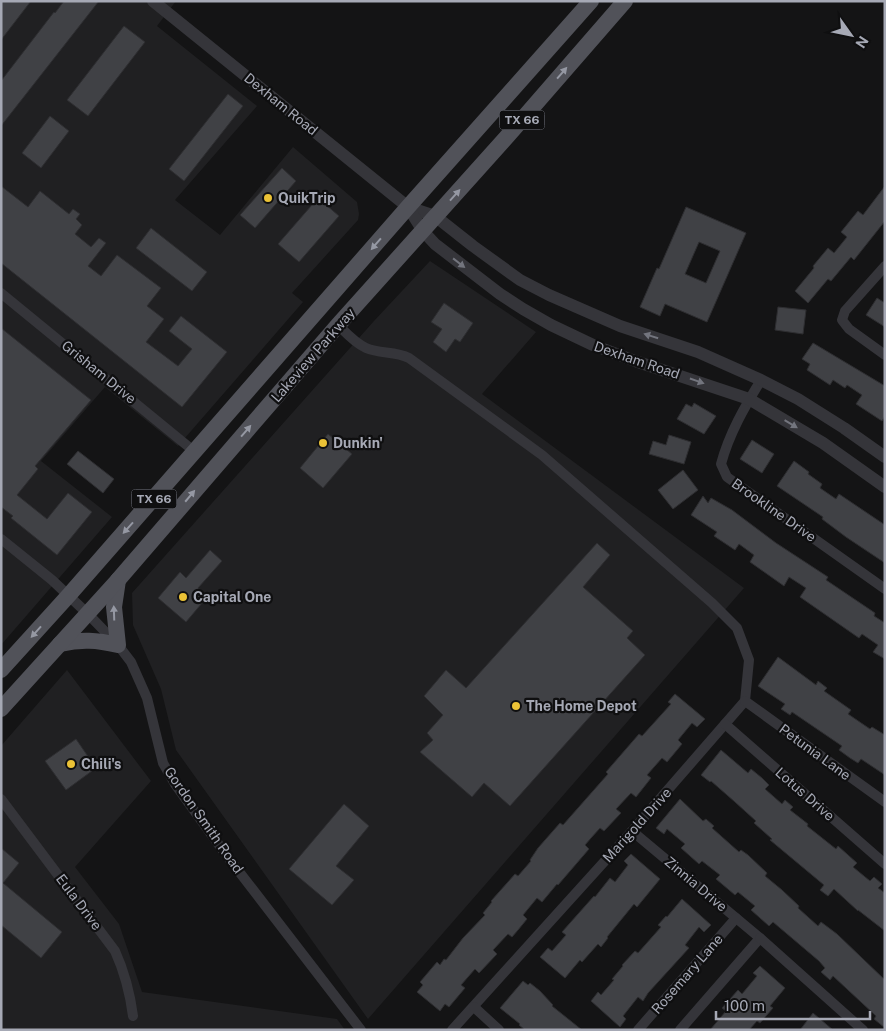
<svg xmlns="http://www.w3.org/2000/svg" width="886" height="1031" font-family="'Public Sans',sans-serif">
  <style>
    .built { fill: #202022 }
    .building { fill: #404145; stroke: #2e2e31; fill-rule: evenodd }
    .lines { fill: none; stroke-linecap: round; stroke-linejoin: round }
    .minor { stroke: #35353a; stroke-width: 10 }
    .tertiary { stroke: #35353a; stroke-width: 12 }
    .primary { stroke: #515259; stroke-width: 16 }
    .oneway { fill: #9598a3 }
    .oneway2 { fill: #73757e }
    .poi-dot { fill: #ebc236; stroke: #0f0f10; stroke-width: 2 }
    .labels { text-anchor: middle; stroke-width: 4.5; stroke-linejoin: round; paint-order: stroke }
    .shield { fill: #0f0f10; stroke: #797b84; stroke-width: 1 }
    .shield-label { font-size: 12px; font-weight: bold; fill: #a6a9b5 }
    .street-label { font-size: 14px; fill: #a6a9b5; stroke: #0f0f10 }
    .poi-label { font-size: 14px; font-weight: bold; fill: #a6a9b5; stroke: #0f0f10; text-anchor: start }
  </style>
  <rect width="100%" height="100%" fill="#141415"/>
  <g class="built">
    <path d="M1,1H176L157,26L257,106L175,200L220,235L293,147L357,202L359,214L358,220L292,293L303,302L178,446L105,387L41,461L112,517L1,645Z"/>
    <path d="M430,261L536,332L482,394L744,588L368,1019L176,750L161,689L133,625L132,593L374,321Z"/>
    <path d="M67,670L151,781L75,867L119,924L142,992L337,1019L345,1030H1V746Z"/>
  </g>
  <g class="building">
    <path d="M1,1H31L1,40Z"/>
    <path d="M64,1H99L1,126V81L54,12L55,13Z"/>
    <path d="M124,26L145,42L88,116L67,100Z"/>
    <path d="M228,94L243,106L184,181L169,169Z"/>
    <path d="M50,116L69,131L41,168L22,153Z"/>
    <path d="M282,168L296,181L255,228L240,215Z"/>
    <path d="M1,186L28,207L40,191L69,214L73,209L80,214L76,219L82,225L75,234L91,247L99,238L106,243L88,266L101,276L117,255L161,288L147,306L164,319L146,342L178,366L192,349L169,331L181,316L227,352L182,407L1,263Z"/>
    <path d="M885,186V221L854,260L851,257L831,281L828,279L808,303L795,291L814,268L813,266L828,248L834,253L847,237L841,232L858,211L863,215Z"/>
    <path d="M318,198L339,216L299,262L278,244Z"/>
    <path d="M686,207L746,233L707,322L665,304L660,316L640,307L657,268L659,269ZM699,242L720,251L706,283L685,274Z"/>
    <path d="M151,228L207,272L192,291L136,248Z"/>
    <path d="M877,298L885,303V327L866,315Z"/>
    <path d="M444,303L473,323L460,342L455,339L446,352L433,342L442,329L431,322Z"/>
    <path d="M778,307L806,310L803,334L775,330Z"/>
    <path d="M1,328L91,400L35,466L38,469L17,495L47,519L68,493L92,512L57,555L11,518L13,516L1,507Z"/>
    <path d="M813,343L885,386V416L882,421L856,404L862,395L847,385L845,388L833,380L830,385L807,370L810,364L802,359Z"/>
    <path d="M694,403L716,416L704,434L677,419L686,404L692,407Z"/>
    <path d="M328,434L352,454L323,488L300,468Z"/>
    <path d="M669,435L691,442L684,464L649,454L653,441L666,445Z"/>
    <path d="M752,440L774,454L762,473L740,459Z"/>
    <path d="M78,451L114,479L103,493L67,464Z"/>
    <path d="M794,461L809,472L808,474L822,484L820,488L836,499L839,494L885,525V563L846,537L822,519L823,517L777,486Z"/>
    <path d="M683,470L698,490L673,509L658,490Z"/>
    <path d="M703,496L708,503L711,498L732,510L776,543L828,577L826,580L875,613L874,616L885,623V659L873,652L878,645L862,634L859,638L800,597L806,588L789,577L784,586L750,562L754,555L739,544L735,550L714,536L717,532L691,515Z"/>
    <path d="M597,543L610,555L583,587L633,631L627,638L645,655L510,806L484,783L472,797L420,752L433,740L427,733L443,715L424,696L446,670L466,688Z"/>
    <path d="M210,550L222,561L198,588L208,596L186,622L158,598L180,572L186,578Z"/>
    <path d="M778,657L816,685L818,681L827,688L824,691L851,710L848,714L870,729L872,727L885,735V775L861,759L858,763L850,758L839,750L842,746L792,712L790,715L781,709L785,704L758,686Z"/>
    <path d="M675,694L705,719L697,727L692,723L678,740L682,744L667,762L662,758L647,775L651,778L636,797L631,793L616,809L621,813L604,831L600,828L591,838L585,845L589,849L558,885L557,884L542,902L537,898L523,915L527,919L518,930L512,937L508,934L493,950L497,954L479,973L475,969L461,985L465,988L449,1007L445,1004L440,1011L417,992L423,985L420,982L437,962L440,965L444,959L446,960L463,938L485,915L483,913L492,902L491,901L515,874L518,876L531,861L530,860L538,848L560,823L563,825L608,774L606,772L639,734L642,736L671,704L668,702Z"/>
    <path d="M76,739L96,768L66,790L45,761Z"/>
    <path d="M721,750L748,773L751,769L762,778L769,785L765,789L782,804L785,800L793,807L790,810L808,824L807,826L836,849L838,846L857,863L853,867L870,881L874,877L882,884L878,888L885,893V931L858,910V911L834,889L828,896L820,890L824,885L770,840L772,839L754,823L756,821L735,802L711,781L710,782L701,775Z"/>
    <path d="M680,799L703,821L706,819L714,826L712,828L739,852L741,850L748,855L767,873L765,876L782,890L799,906L798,908L818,926L821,922L837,934L885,980V1028L874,1019L876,1016L833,976L830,980L821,972L825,968L819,961L773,922L769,926L751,910L755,906L738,892L735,895L716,879L720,875L702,861L699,864L681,848L685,844L667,829L664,834L656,828Z"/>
    <path d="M344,804L369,826L336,866L354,880L332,905L289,869Z"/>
    <path d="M1,848L19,863L3,883L62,932L41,958L1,925Z"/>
    <path d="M631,854L660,879L637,907L634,904L607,937L608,938L601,947L598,944L582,962L580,960L565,978L540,957L548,948L552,951L566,935L562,932L594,896L595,897L610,878L615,882L628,865L624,861Z"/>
    <path d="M682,899L711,925L704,932L699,927L685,945L689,948L648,993L643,1001L638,997L623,1016L626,1019L620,1027L591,1001L598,992L601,995L614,980L612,979L623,966L622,965L635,951L638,953L661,927L658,925L666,916L667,917Z"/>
    <path d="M760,966L785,988L770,1006L773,1008L760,1023L757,1021L749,1030H710L726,1011L722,1008L738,990L742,994L757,976L753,973Z"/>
    <path d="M523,981L528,985L530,983L540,991L553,1005L552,1006L582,1030H525L519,1025L520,1024L500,1008Z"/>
    <path d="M813,1013L833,1030H800Z"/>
  </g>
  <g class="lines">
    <g class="minor">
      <path d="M885,266L845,311L842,320L849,329L885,355"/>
      <path d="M1,293L195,452"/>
      <path d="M338,325C346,333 355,343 366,348C380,354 395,351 409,358L542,455L712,603L737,628L749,660L745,701L632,831L452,1030"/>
      <path d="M761,380C745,406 729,434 721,464L727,477L885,589"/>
      <path d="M1,539L52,580L88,614L118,645L131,662L147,698L163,763L175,784L227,856L361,1030"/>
      <path d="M745,701L885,802"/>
      <path d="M725,724L885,864"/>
      <path d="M1,799L115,951C125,973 130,993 133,1016"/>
      <path d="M632,831L760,938L680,1030"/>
      <path d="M760,938L863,1030"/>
      <path d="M474,1007L499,1030"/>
      <path d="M638,1030L736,918"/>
    </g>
    <g class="tertiary">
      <path d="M153,1L408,207L435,216L473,246L520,280L549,295L620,326L698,352L761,380L798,399L844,428L885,457"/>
      <path d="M408,207L423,231L435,244L500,294L523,309L551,325L593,345L635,361L749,399L823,443L885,487"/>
    </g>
    <g class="primary">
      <path d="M60,644C81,639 97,640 118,645L114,607L118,580"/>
      <path d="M1,670L69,595L408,207L591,1"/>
      <path d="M1,709L118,580L338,325L512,131L625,1"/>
    </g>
  </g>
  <defs><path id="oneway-solid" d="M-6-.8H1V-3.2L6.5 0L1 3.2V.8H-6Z" transform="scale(1.25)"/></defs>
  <g class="oneway">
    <use href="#oneway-solid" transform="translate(562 73) rotate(-49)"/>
    <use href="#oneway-solid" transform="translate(455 195) rotate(-48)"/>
    <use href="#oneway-solid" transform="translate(376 244) rotate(131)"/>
    <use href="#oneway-solid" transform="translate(246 431) rotate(-49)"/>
    <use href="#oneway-solid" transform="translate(190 496) rotate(-50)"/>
    <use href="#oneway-solid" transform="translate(128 528) rotate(132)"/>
    <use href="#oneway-solid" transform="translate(114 613) rotate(-92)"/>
    <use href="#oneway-solid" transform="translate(36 632) rotate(132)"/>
  </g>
  <g class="oneway2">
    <use href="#oneway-solid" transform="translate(459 263) rotate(38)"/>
    <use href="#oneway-solid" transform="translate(651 336) rotate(-162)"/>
    <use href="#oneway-solid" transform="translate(697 381) rotate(19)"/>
    <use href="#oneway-solid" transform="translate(791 424) rotate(31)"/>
  </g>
  <g class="poi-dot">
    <circle cx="268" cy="198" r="5"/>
    <circle cx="323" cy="443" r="5"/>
    <circle cx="183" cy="597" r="5"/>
    <circle cx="516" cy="706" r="5"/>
    <circle cx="71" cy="764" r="5"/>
  </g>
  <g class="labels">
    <g class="shield">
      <rect x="499.5" y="110.5" width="45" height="19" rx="4"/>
      <rect x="131.5" y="489.5" width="45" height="19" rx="4"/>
    </g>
    <g class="shield-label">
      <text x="522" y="124">TX 66</text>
      <text x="154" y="503">TX 66</text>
    </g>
    <g class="street-label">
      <text transform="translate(281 104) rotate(39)" y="5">Dexham Road</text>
      <text transform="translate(313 355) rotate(-49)" y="5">Lakeview Parkway</text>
      <text transform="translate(637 360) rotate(19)" y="5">Dexham Road</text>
      <text transform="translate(99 372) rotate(39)" y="5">Grisham Drive</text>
      <text transform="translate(774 510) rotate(35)" y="5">Brookline Drive</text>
      <text transform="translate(815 752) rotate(36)" y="5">Petunia Lane</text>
      <text transform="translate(805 794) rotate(41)" y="5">Lotus Drive</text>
      <text transform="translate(204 820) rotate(55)" y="5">Gordon Smith Road</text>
      <text transform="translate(637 825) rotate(-48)" y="5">Marigold Drive</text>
      <text transform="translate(696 884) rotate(40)" y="5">Zinnia Drive</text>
      <text transform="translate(79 902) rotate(53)" y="5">Eula Drive</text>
      <text transform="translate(687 974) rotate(-49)" y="5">Rosemary Lane</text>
    </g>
    <g class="poi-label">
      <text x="278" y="203">QuikTrip</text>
      <text x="333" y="448">Dunkin'</text>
      <text x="193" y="602">Capital One</text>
      <text x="526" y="711">The Home Depot</text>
      <text x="81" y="769">Chili's</text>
    </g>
  </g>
  <rect width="886" height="1031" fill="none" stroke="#a6a9b5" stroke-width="5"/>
  <g transform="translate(851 35) rotate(123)" stroke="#0f0f10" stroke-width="4" paint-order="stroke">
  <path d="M0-4L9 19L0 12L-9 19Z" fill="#a6a9b5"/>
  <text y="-8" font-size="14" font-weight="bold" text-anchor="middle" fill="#a6a9b5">N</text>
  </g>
  <path d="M716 1011v8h154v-8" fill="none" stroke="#a6a9b5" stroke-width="2.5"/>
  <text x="724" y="1011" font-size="15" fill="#a6a9b5" stroke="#0f0f10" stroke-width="4" paint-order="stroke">100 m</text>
</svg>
